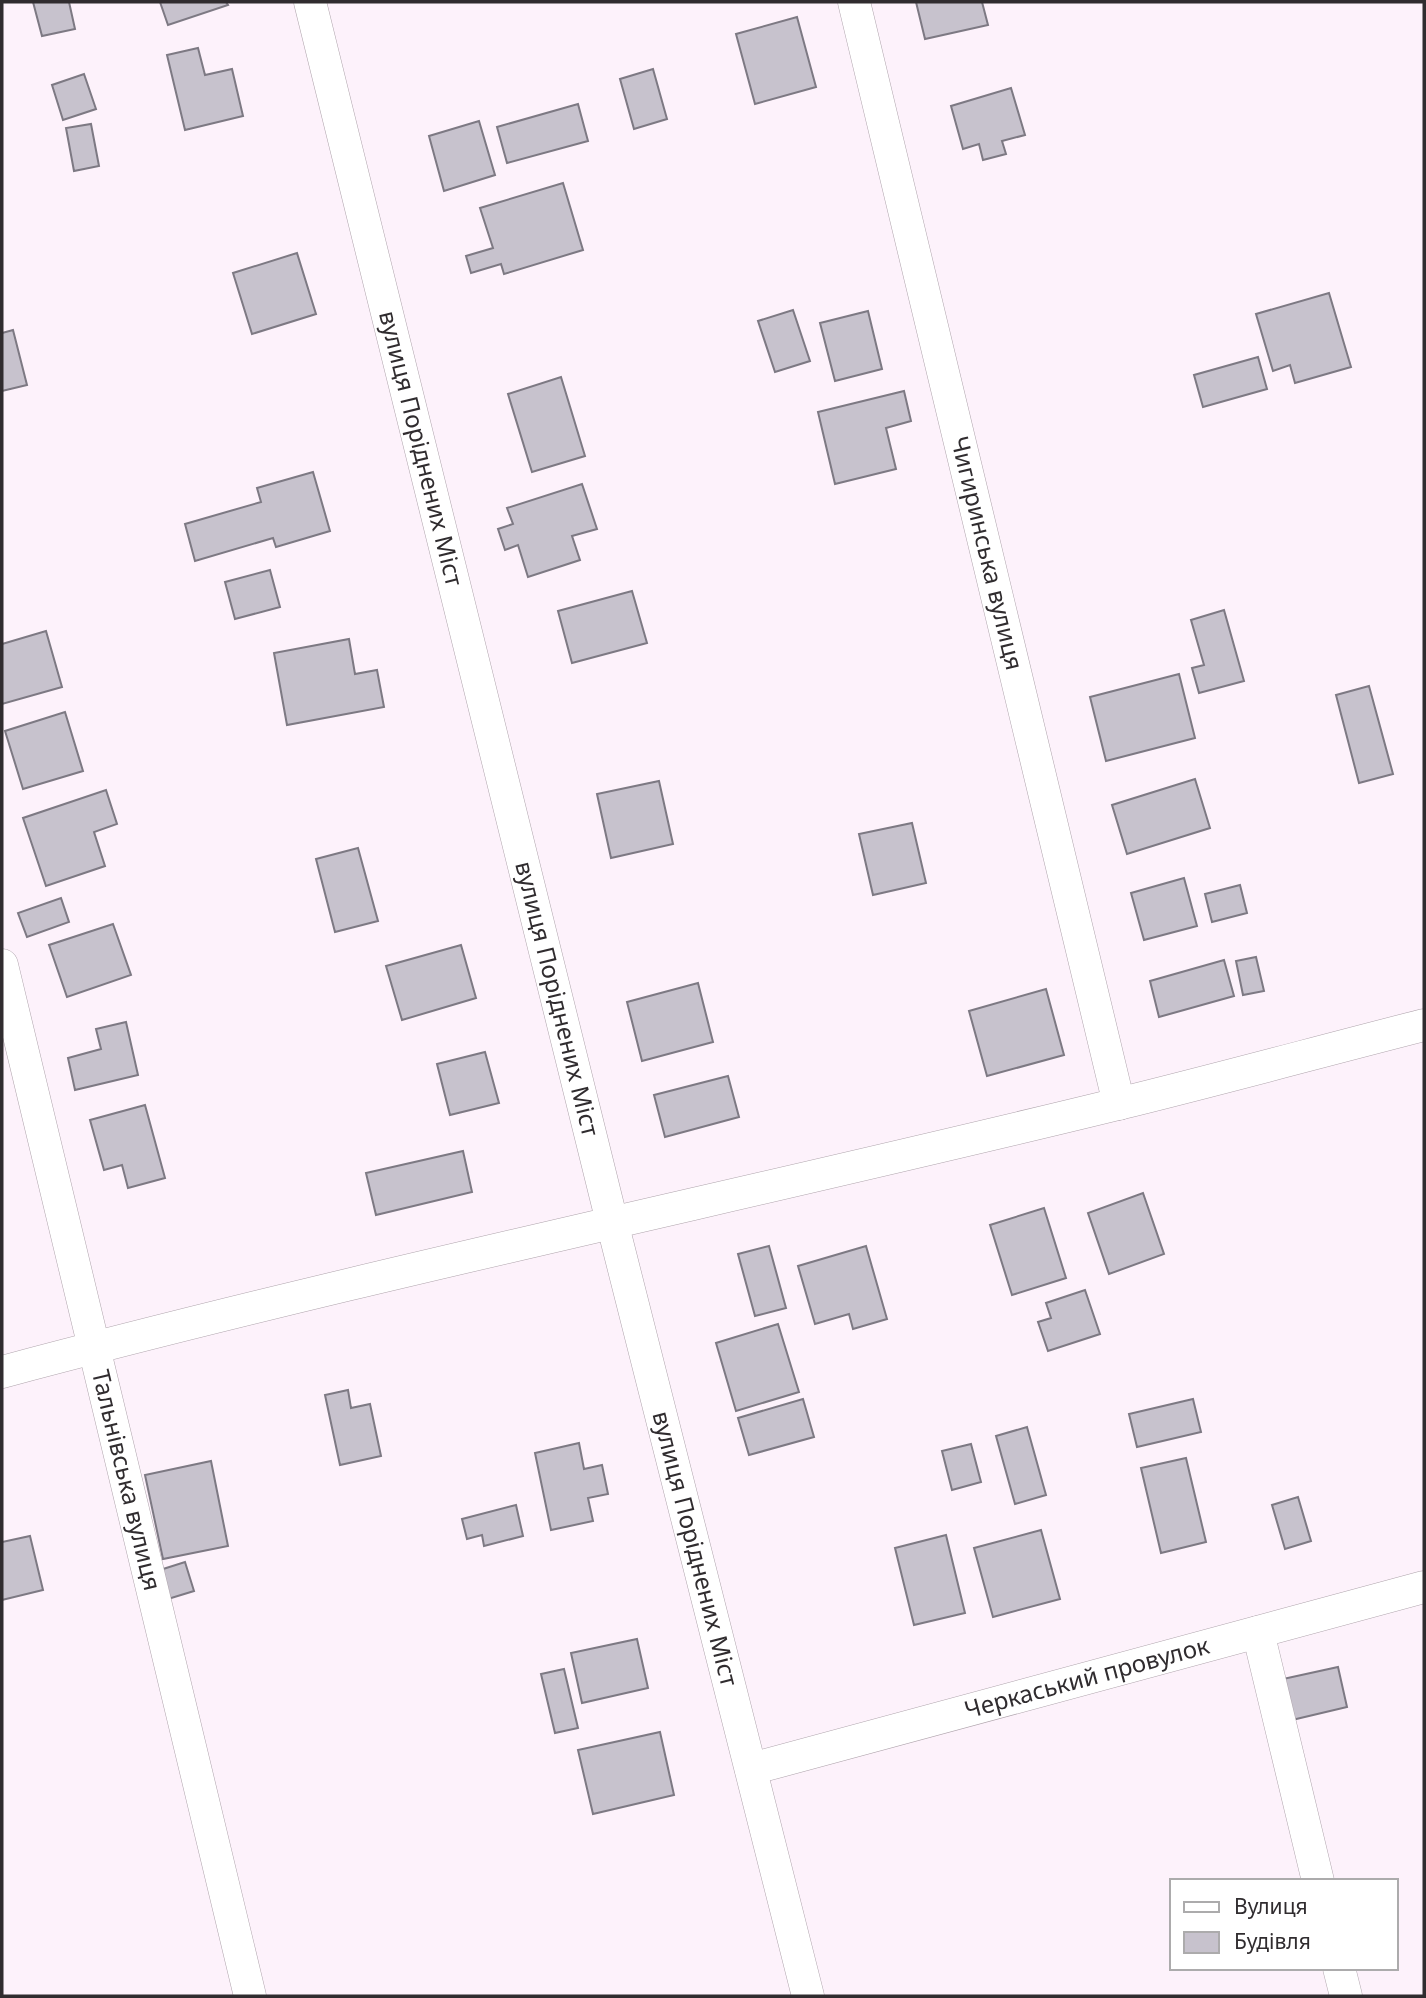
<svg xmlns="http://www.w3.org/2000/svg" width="1426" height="1998" font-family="'Noto Sans',sans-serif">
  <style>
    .building { fill: #c7c2cd; stroke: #7d7983; stroke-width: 2 }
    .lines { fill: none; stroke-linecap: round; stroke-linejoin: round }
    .minor-casing { stroke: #afa4ac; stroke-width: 33 }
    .minor { stroke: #fff; stroke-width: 32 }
    .labels { text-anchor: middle; stroke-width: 6; stroke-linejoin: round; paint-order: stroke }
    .street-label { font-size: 24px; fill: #302c2f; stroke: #fff }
  </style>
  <rect width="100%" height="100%" fill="#fdf2fb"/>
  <g class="building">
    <path d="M33,2H69L75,29L42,36Z"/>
    <path d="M160,2H226L228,5L168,25Z"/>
    <path d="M916,2H982L988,25L925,39Z"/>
    <path d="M797,17L816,87L755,104L736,34Z"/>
    <path d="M198,48L205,75L232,69L243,116L185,130L167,55Z"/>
    <path d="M653,69L667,119L634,129L620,79Z"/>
    <path d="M84,74L96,109L63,120L52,85Z"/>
    <path d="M1011,88L1025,135L1002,141L1006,154L983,160L979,144L963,149L951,106Z"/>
    <path d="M578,104L588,141L507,163L497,127Z"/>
    <path d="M479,121L495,175L444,191L429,136Z"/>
    <path d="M91,124L99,166L74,171L66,128Z"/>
    <path d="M563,183L583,250L504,274L501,264L471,273L466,256L493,248L480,208Z"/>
    <path d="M297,253L316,314L252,334L233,273Z"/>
    <path d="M1329,293L1351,367L1295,383L1290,365L1273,371L1256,314Z"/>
    <path d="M793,310L810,361L775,372L758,321Z"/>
    <path d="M868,311L882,369L835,381L820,323Z"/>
    <path d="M13,330L27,385L2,391V333Z"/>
    <path d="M1258,357L1267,389L1203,407L1194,375Z"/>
    <path d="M561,377L585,456L532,472L508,394Z"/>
    <path d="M904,391L911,421L886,428L896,469L835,484L818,412Z"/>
    <path d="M313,472L330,531L276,547L273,538L195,561L185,524L261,502L257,488Z"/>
    <path d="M582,484L597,529L572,536L580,560L528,577L518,545L505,550L498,529L513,524L507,508Z"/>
    <path d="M270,570L280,607L235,619L225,582Z"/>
    <path d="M632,591L647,643L572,663L558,611Z"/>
    <path d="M1224,610L1244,681L1199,693L1192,668L1204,665L1191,620Z"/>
    <path d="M46,631L62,687L2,704V644Z"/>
    <path d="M349,639L355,674L377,670L384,707L287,725L274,653Z"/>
    <path d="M1179,674L1195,738L1106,761L1090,697Z"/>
    <path d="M1369,686L1393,774L1359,783L1336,695Z"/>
    <path d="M65,712L83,771L23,789L5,731Z"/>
    <path d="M1195,779L1210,828L1127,854L1112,805Z"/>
    <path d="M659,781L673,844L611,858L597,794Z"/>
    <path d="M106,790L117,824L94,832L105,866L46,886L23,818Z"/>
    <path d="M912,823L926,883L873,895L859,834Z"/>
    <path d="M358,848L378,921L335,932L316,859Z"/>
    <path d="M1184,878L1197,926L1144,940L1131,893Z"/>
    <path d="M1240,885L1247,913L1212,922L1205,894Z"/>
    <path d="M61,898L69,922L27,937L18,913Z"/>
    <path d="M113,924L131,975L67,997L49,945Z"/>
    <path d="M461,945L476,998L402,1020L386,966Z"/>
    <path d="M1256,957L1264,991L1243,995L1236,961Z"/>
    <path d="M1224,960L1234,996L1159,1017L1150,981Z"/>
    <path d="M698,983L713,1042L642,1061L627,1002Z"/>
    <path d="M1046,989L1064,1055L987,1076L969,1011Z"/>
    <path d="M126,1022L138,1075L75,1090L68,1058L101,1049L96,1029Z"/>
    <path d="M485,1052L499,1103L450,1115L437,1064Z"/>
    <path d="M728,1076L739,1117L665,1137L654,1095Z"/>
    <path d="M145,1105L165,1178L128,1188L122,1165L104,1170L90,1120Z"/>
    <path d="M463,1151L472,1192L376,1215L366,1173Z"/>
    <path d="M1143,1193L1164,1254L1109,1274L1088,1213Z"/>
    <path d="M1044,1208L1066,1278L1012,1295L990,1225Z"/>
    <path d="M769,1246L786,1308L755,1316L738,1254Z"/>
    <path d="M866,1246L887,1319L853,1329L849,1314L815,1324L798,1266Z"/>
    <path d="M1085,1290L1100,1334L1048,1351L1038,1322L1051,1318L1046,1303Z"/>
    <path d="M778,1324L799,1392L736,1411L716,1343Z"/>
    <path d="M348,1390L351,1408L370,1404L381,1456L340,1465L325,1395Z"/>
    <path d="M803,1399L814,1437L749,1455L738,1418Z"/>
    <path d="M1193,1399L1201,1432L1137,1447L1129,1414Z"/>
    <path d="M1027,1427L1046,1495L1015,1504L996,1436Z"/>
    <path d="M579,1443L584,1469L602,1465L608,1494L588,1498L593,1521L551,1530L535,1453Z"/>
    <path d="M971,1444L981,1482L952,1490L942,1451Z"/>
    <path d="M1186,1458L1206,1542L1161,1553L1141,1468Z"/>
    <path d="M211,1461L228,1546L163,1559L145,1475Z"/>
    <path d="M1298,1497L1311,1541L1285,1549L1272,1505Z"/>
    <path d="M516,1505L523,1536L484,1546L482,1535L467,1539L462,1519Z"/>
    <path d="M1041,1530L1060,1599L993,1617L974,1548Z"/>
    <path d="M946,1535L965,1613L914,1625L895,1548Z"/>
    <path d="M30,1536L43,1590L2,1600V1542Z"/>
    <path d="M185,1562L194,1591L168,1599L160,1570Z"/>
    <path d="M637,1639L648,1688L582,1703L571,1653Z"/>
    <path d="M1338,1667L1347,1707L1292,1720L1283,1679Z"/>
    <path d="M564,1669L578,1728L555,1733L541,1674Z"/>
    <path d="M660,1732L674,1795L593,1814L578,1750Z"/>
  </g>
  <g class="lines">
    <g class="minor-casing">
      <g id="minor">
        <path id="s1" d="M310,2L612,1222L808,1996"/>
        <path id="s2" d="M854,2L1119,1104"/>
        <path id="s3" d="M2,965L250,1996"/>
        <path d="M2,1372C372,1273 746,1195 1118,1104C1220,1079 1322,1051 1424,1025"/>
        <path d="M1258,1632L1318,1881"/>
        <path id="s4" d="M751,1769L1424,1587"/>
        <path d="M1339,1968L1346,1996"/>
      </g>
    </g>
    <use href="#minor" class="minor"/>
  </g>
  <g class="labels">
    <g class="street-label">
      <text dy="8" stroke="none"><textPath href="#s1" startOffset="460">вулиця Поріднених Міст</textPath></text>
      <text dy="8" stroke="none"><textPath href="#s2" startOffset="567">Чигиринська вулиця</textPath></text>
      <text dy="8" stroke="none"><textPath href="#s1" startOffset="1027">вулиця Поріднених Міст</textPath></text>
      <text dy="8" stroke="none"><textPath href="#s3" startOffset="530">Тальнівська вулиця</textPath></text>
      <text dy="8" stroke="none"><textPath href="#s1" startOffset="1594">вулиця Поріднених Міст</textPath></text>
      <text dy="8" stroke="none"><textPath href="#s4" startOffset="348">Черкаський провулок</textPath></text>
    </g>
  </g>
  <rect width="1426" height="1998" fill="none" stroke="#302c2f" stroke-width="7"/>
  <rect x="1170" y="1879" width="228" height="91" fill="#ffffff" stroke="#acabac" stroke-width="2"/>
  <rect x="1184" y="1902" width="35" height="10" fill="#ffffff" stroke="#acabac" stroke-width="2"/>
  <text x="1234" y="1914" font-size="21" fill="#302c2f">Вулиця</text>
  <rect x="1184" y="1932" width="35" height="21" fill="#c7c2cd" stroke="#acabac" stroke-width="2"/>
  <text x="1234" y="1949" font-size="21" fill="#302c2f">Будівля</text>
</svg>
